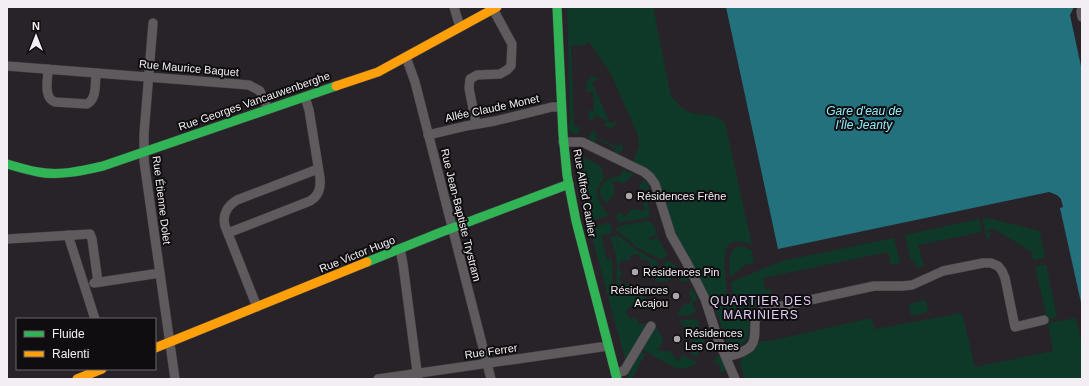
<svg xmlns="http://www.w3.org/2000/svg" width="1089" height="386" font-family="Arial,sans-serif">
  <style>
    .green { fill: #0e3929 }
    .water { fill: #22717d }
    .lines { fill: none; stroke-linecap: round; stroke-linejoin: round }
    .street-casing { stroke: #423e42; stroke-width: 10 }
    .fast-casing { stroke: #423e42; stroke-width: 10 }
    .slow-casing { stroke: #423e42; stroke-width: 10 }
    .street { stroke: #5e5a5e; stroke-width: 9 }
    .fast { stroke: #30b455; stroke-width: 9 }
    .slow { stroke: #ff9f0a; stroke-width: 9 }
    .poi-dot { fill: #aca7ac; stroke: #100d10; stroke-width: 1.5 }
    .labels { text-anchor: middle; stroke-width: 4; stroke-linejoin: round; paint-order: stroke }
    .street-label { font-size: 11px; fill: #f3eef3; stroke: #100d10 }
    .poi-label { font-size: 11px; fill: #f3eef3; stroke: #100d10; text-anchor: start }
    .water-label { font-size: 12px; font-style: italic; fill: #90ebf9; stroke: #100d10 }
    .neighbourhood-label { font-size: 12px; letter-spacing: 1px; fill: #e3cef7; stroke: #100d10 }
  </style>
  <rect width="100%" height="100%" fill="#282328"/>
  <g class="green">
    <path d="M567,7H653L671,96C676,101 680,108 687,111C700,117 714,112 725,123L752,245C712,228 728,274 726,295L723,299L712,302L676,238L661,187L632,163L639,147L638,135L610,72L589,42L584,45L571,46L574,127H580L579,134C572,134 565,130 570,122Z"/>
    <path d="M593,76L599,79L592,83L610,123L616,121L615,125L611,128L604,126L607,121L595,115L592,121L589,119L588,111H594L593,92H587V81L590,77Z"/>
    <path d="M594,131H597L595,137L618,147L620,142L623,146L622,151L618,154H614L616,149L597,139L594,145L589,139L590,134Z"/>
    <path d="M575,153L601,166L604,178C590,195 600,201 608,216L588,222L573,157V154Z"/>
    <path d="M623,170L634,174L624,183L612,181L615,193L607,203C603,201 601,198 600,193C599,181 611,178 620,176Z"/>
    <path d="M642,181H645L649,187L652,197L647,199L650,215L649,217L637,220L618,222L616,213H622L624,218L632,209L645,211L642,200L649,191L639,188Z"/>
    <path d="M987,218L1040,231L1045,258L1033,260L1032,252L994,229L988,230L990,238L987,239L982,219Z"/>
    <path d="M979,219L982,232L918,245L924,266L916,268L915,261H911L905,235Z"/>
    <path d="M649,221L654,225L657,235L649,238L651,240L658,238L667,254L664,259H660L638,248L615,229C619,224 641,223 649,221Z"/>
    <path d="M610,222L612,232L609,234L601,236L607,260L612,259L613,289L617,293L640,292L646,300L639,301L636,306H630L626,312L630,319L636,318L639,324H646L626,363L590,229Z"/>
    <path d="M615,233L638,251L658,262L657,270L652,277L649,271L651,266L648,260H642L638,254L631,255L629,260L621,261L618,267L622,273L619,278L622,284L628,283L632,290L616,289L617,266L616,255L610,237L615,236L620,254Z"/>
    <path d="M894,238L900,263L891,265L888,252L763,278L765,290L771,289L772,302C766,302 763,303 757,306C739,318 762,344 732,347L728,344L715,308C731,301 734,298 731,282L782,261Z"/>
    <path d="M740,246L752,250L754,263L745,265L732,276H730C730,265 726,249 740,246Z"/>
    <path d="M667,261C674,262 676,267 678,273L687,277L698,300L692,302L696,311L691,315L677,316L683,305L689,304L692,298L689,293L692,287L688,281L682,282L679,276L672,277L668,281L655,282L664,264Z"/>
    <path d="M1046,264L1057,317L1047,319L1035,267Z"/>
    <path d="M926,300L928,312L911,316L909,304Z"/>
    <path d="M962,313L975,367L1053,351L1048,323L1076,318L1082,344V379H745L740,364L743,357L751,353L760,341H770L871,318L875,329Z"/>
    <path d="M697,319L704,340L697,357L687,351L697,350L691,339L696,327H684L679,320Z"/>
    <path d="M653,327L658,329L663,340L658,351H670L678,362L682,355L697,362C693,367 683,370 677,368C667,365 651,354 641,348Z"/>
    <path d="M640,351L645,354L632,379H629L628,373Z"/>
    <path d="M701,354L714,361L717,356L721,358L726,369L724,371L719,373L721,366Z"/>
  </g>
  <path class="water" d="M726,7H1074L1070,15L1082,71V307L1060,208L1063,207L1061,199L1057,195L1049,192L778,249Z"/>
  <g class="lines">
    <g class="street-casing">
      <g id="street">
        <path d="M454,7L460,27"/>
        <path d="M1082,7L1081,12L1082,17"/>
        <path d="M153,23L144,134V161L175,379"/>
        <path d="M406,57L415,82L491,379"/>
        <path d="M7,66L249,85L260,91L268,109"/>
        <path d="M48,69C48,79 43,98 55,102L87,104C97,99 95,83 96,73"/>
        <path d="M476,124L469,88L470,79L477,75L500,74L507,70L511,66L512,44L493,9"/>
        <path d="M428,135L466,126L495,121L552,107H561"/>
        <path d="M563,142H582L644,172L650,177L655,184L671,235L687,263L705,299L718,339L735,379"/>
        <path d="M228,233L310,201C319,196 321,188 320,178L309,110L305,97"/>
        <path d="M68,235L95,319"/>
        <path d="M7,239L90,234L92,239L98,282"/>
        <path d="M400,249L403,264L418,379"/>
        <path d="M94,283L160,273"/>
        <path d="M257,307L225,226C222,215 227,206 237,200L318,169"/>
        <path d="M726,357C734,355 746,352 751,346C760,335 748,316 764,310L874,286H902L912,285L943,271L983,263H991L998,266L1002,271L1005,278L1015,327L1044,320"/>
        <path d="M615,373L624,371L651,326"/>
        <path d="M378,379L608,346"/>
      </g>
    </g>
    <g class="fast-casing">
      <g id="fast">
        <path d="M557,7L563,134L567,175L576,221L617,379"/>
        <path d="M7,164C17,167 27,170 38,172C59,176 82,171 103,166L336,86"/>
        <path d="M367,262L439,233L569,184"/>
      </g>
    </g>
    <g class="slow-casing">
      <g id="slow">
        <path d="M336,86L378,72L497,7"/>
        <path d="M155,348L367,262"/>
        <path d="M77,379L102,369"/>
      </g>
    </g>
    <use href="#street" class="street"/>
    <use href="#fast" class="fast"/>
    <use href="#slow" class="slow"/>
  </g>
  <g class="poi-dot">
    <circle cx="629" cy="196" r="4"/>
    <circle cx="635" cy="272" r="4"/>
    <circle cx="676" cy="296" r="4"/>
    <circle cx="677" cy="339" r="4"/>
  </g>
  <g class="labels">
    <g class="street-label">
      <text transform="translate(189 68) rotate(5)" y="4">Rue Maurice Baquet</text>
      <text transform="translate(254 101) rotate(-19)" y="4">Rue Georges Vancauwenberghe</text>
      <text transform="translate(492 108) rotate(-12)" y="4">Allée Claude Monet</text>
      <text transform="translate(585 193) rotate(80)" y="4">Rue Alfred Caulier</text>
      <text transform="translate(162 200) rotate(83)" y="4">Rue Étienne Dolet</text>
      <text transform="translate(461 215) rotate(76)" y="4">Rue Jean-Baptiste Trystram</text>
      <text transform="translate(357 254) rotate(-22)" y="4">Rue Victor Hugo</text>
      <text transform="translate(491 351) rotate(-8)" y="4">Rue Ferrer</text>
    </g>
    <g class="poi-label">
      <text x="637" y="200">Résidences Frêne</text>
      <text x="643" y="276">Résidences Pin</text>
      <text x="668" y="294" text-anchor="end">Résidences<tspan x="668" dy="13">Acajou</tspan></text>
      <text x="685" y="337">Résidences<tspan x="685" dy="13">Les Ormes</tspan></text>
    </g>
    <g class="water-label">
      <text x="864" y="115">Gare d'eau de<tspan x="864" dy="14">l'Île Jeanty</tspan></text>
    </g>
    <g class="neighbourhood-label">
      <text x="761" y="305">QUARTIER DES<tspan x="761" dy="14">MARINIERS</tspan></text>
    </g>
  </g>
  <rect width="1089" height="386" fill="none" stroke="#f3eef3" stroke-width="16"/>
  <rect x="16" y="318" width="140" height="52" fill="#100d10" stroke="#6b676b"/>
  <rect x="24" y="331" width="20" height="6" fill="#30b455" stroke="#6b676b"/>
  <text x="52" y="338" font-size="12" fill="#f3eef3">Fluide</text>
  <rect x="24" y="351" width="20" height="6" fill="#ff9f0a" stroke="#6b676b"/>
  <text x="52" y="358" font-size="12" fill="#f3eef3">Ralenti</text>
  <g transform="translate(36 36)" stroke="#100d10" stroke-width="3" paint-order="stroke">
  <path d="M0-3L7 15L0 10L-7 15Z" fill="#f3eef3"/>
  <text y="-6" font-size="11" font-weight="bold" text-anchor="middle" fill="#f3eef3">N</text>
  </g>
</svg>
